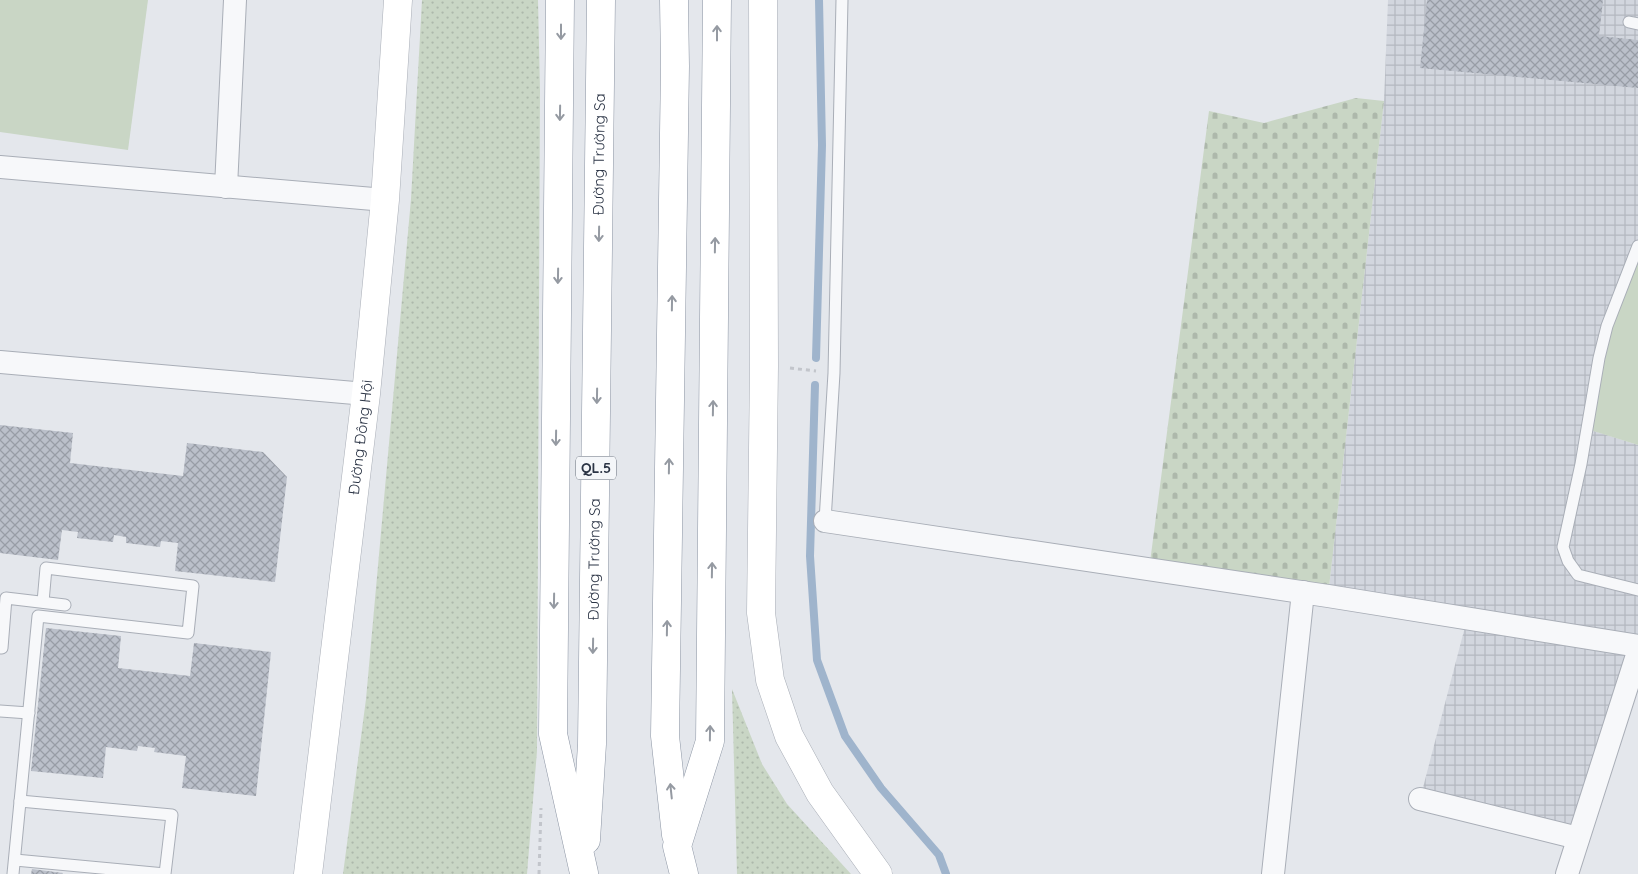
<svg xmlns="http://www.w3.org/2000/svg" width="1638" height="874" font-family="Quicksand,sans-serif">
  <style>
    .industrial { fill: url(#industrial-grid) }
    .grass { fill: url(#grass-dots) }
    .cemetery { fill: url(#cemetery-stones) }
    .garden { fill: #c9d6c5 }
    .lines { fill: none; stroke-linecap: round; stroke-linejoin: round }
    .stream { stroke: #9fb4cc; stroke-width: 8 }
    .building { fill: url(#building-cross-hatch) }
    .lane-casing { stroke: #a9aeb7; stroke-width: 13 }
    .street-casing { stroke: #a9aeb7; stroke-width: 24 }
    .secondary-casing { stroke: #a9aeb7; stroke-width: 29 }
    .highway-casing { stroke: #8b94a3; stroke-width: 29 }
    .path { stroke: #c2c5cb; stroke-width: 3; stroke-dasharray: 4 4; stroke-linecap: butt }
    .lane { stroke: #f7f8fa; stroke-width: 11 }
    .street { stroke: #f7f8fa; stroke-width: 22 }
    .secondary { stroke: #fff; stroke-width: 28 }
    .highway { stroke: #fff; stroke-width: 28 }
    .oneway { stroke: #959aa2 }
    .labels { text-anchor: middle; stroke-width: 4.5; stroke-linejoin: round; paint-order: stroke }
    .shield { fill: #f4f6f9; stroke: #676e7b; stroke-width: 1 }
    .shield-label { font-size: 14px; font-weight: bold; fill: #2b3445 }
    .street-label { font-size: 15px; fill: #2b3445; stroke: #f4f6f9 }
  </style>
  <defs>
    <pattern id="industrial-grid" width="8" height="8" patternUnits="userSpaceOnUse" patternTransform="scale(1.25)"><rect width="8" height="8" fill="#d2d6de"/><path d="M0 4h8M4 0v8" fill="none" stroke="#b4b8c0"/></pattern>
    <pattern id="grass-dots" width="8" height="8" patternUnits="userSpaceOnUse" patternTransform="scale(1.25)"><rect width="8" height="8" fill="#c9d6c5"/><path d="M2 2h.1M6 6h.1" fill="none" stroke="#adb8ab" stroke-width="1.8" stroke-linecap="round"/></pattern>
    <pattern id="cemetery-stones" width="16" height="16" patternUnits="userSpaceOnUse" patternTransform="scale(1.25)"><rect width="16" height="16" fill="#c9d6c5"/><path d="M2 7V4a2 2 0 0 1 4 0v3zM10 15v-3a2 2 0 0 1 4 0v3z" fill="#adb8ab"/></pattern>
    <pattern id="building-cross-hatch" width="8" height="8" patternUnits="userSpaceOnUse" patternTransform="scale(1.25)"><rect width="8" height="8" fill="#bbc0ca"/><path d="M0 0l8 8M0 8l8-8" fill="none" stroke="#989da6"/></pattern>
  </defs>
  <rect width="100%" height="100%" fill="#e4e7ec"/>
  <path class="industrial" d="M1388,0H1638V252L1588,429L1638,445V652L1578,838L1420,799L1467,619L1328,596L1384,101Z"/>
  <g class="grass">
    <path d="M422,0H538L540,90L537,751L527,874H343L366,699L411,199Z"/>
    <path d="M732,689L762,764L787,804L851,874H737Z"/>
  </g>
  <path class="cemetery" d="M1356,98L1384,101L1328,596L1149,570L1209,111L1264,123Z"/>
  <g class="garden">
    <path d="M0,0H148L128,150L0,132Z"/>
    <path d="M1638,250V445L1587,429L1609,317Z"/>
  </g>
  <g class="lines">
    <g class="stream">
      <path d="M816,358L822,145L819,0"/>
      <path d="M815,385L810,556L817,660L845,736L881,788L939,855L946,874"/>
    </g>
  </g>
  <g class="building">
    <path d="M1427,0H1603L1599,36L1638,40V88L1420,68Z"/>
    <path d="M0,425L73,433L70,463L183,476L187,443L263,452L287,477L275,582L175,571L178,543L161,541L160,547L126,543V537L114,535L113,542L77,538L78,532L62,530L58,560L0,553Z"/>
    <path d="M46,628L121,636L118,668L190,676L194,643L271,652L256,796L182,788L186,756L154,752L155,748L138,746L137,751L106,747L103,778L31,771Z"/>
    <path d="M32,869L63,873L62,874H31Z"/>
  </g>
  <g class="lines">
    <g class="lane-casing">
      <g id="lane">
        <path d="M1629,22L1638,24"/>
        <path d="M1638,246L1607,326L1599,358L1581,464L1563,547L1568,561L1578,575L1638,590"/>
        <path d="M825,521L834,373L842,0"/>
        <path d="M0,648H2L6,598L65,605"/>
        <path d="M0,711L29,713"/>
        <path d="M15,860L165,874L172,815L20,801"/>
        <path d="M13,874L38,616L188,633L193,586L46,568L43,602"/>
      </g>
    </g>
    <g class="street-casing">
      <g id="street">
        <path d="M0,167L385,200"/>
        <path d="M226,187L235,0"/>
        <path d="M0,362L366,394"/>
        <path d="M825,521L1328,596L1638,646"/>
        <path d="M1420,799L1578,838"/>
        <path d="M1273,874L1303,592"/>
        <path d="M1567,874L1638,652"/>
      </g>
    </g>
    <g class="secondary-casing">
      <g id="secondary">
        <path d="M763,0L764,366L761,613L770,680L789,736L820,793L878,874"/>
        <path id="s1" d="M308,874L366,394L385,200L398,0"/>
      </g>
    </g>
    <g class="highway-casing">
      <g id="highway">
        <path d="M560,0L553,734L584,873"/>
        <path d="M674,0L675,66L665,736L676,835"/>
        <path id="s2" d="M586,840L592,744L601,0"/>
        <path d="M684,874L677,846L710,741L717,0"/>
      </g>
    </g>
    <g class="path">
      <path d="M790,368L816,371"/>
      <path d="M539,874L541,808"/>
    </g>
    <use href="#lane" class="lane"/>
    <use href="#street" class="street"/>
    <use href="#secondary" class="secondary"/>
    <use href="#highway" class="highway"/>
  </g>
  <defs><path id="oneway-shaft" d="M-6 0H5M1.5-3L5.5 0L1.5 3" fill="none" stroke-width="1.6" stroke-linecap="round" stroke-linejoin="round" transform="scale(1.25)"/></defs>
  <g class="oneway">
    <use href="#oneway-shaft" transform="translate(561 32) rotate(90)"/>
    <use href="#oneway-shaft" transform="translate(717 33) rotate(-90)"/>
    <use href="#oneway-shaft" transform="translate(560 113) rotate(91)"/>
    <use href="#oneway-shaft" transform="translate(599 234) rotate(91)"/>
    <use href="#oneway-shaft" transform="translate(715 245) rotate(-89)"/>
    <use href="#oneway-shaft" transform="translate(558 276) rotate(91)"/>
    <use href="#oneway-shaft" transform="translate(672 303) rotate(-89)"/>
    <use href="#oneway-shaft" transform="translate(597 396) rotate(91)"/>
    <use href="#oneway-shaft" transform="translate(713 408) rotate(-89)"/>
    <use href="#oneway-shaft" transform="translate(556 438) rotate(91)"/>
    <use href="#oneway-shaft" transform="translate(669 466) rotate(-89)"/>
    <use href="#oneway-shaft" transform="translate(712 570) rotate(-89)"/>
    <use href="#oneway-shaft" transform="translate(554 601) rotate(91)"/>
    <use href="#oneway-shaft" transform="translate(667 628) rotate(-89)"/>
    <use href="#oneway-shaft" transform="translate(593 646) rotate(91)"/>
    <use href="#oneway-shaft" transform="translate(710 733) rotate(-89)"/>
    <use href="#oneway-shaft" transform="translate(671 791) rotate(-96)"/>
  </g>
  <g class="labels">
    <rect class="shield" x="576" y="456.5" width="40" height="23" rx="4"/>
    <g class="shield-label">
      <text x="596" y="473">QL.5</text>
    </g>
    <g class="street-label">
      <text dy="5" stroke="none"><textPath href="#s2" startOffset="686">Đường Trường Sa</textPath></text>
      <text dy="5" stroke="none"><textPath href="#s1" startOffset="440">Đường Đông Hội</textPath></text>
      <text dy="5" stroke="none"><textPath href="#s2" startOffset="281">Đường Trường Sa</textPath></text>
    </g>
  </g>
</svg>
